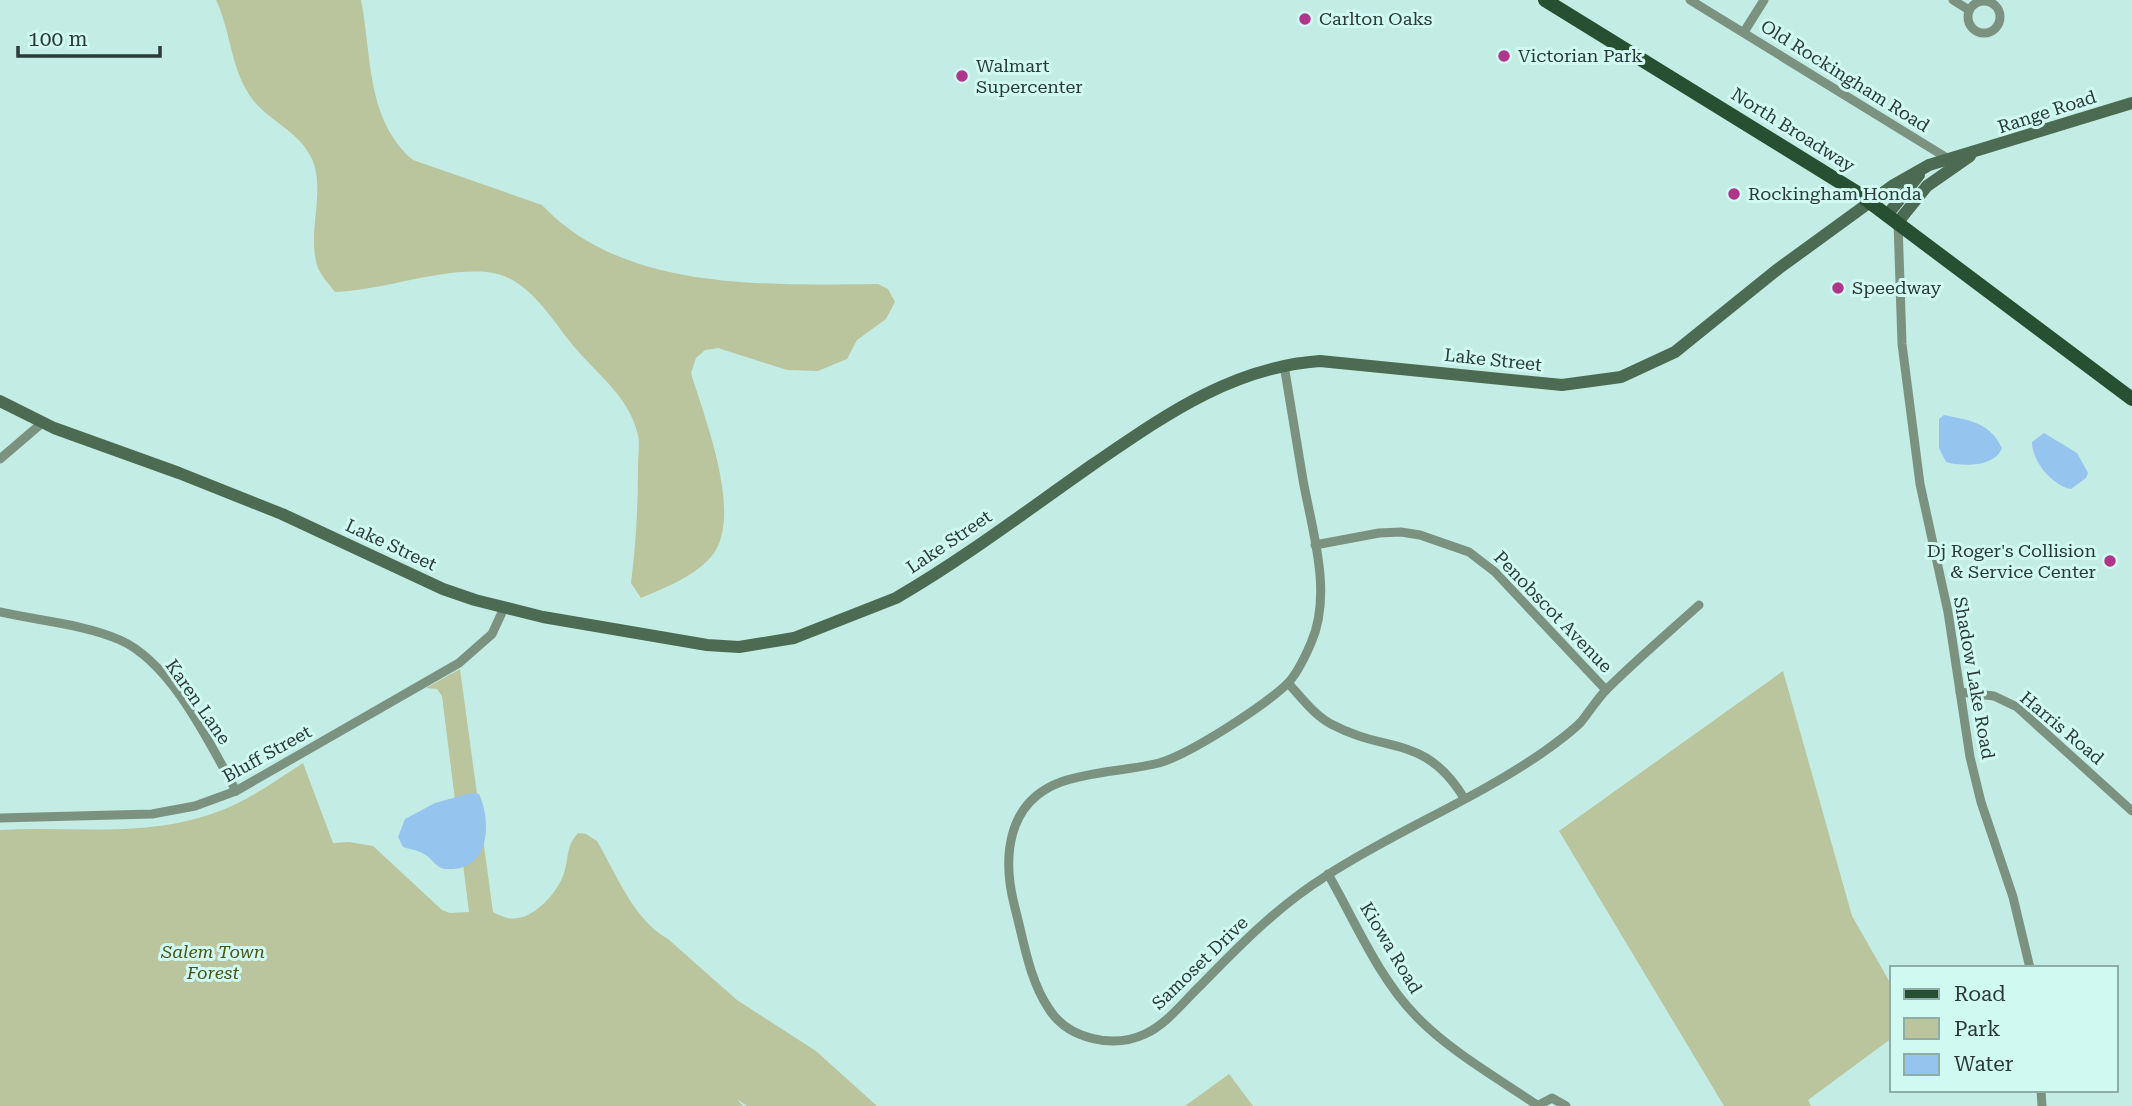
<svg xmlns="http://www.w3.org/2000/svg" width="2132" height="1106" font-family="'Roboto Serif',serif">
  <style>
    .green { fill: #bac59d }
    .water { fill: #95c4ef }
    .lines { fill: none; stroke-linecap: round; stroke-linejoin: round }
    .street { stroke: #7c9280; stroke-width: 9 }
    .secondary { stroke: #4b6b53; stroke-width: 12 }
    .primary { stroke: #275033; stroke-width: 14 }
    .poi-dot { fill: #af368a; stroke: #d0f9f2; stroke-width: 2.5 }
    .labels { text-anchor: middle; stroke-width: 6; stroke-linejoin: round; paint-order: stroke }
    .poi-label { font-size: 18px; fill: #2a3a37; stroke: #d0f9f2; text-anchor: start }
    .street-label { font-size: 18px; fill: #2a3a37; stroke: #d0f9f2 }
    .park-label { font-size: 18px; font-style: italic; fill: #495616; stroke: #d0f9f2 }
  </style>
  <rect width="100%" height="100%" fill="#c3ece4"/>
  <g class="green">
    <path d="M216,0H361C372,55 366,120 413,160L542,205C623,292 769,285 878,284L888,289L895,302L886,319L857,340L847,359L818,371L787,370L718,348L705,350L696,358L691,373C704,417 745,518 711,557C692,578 666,587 641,598L631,583C636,544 638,506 638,467C638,457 640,444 638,435C629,397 600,377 577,350C552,322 530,276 487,272C438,268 385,290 335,292C329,284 320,275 317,265C307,231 326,192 312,159C298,128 263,120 247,91C230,62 230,29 216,0Z"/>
    <path d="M460,669L493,912C497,914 503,917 508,918C531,923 558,893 564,873C569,857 566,846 578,833L586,834L597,841C617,875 633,919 668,939L737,1000L816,1051L877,1106H747L737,1099L743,1106H0V830C70,826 146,838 214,813C246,802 274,782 303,763L333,843L349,842L373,846L442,910L450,913L469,912L442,696L437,689L426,688Z"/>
    <path d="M1783,671L1852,916L1892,986V1038L1808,1100L1811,1106H1724L1559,831Z"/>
    <path d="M1229,1074L1253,1106H1185Z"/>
  </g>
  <g class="water">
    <path d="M1944,415C1971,421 1989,422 2002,448C1995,467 1963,467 1946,462L1939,448V419Z"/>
    <path d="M2044,433L2077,453L2088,473L2086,478L2071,489C2053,486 2032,462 2032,442Z"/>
    <path d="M471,793L479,794C492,823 490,872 447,869C436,869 432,858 424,854C418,850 409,849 403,847L398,837L405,819L435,803Z"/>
  </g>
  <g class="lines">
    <g class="street">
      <path d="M1690,0L1947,158"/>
      <path d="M1953,0L1969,10"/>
      <circle cx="1984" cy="17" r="16"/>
      <path d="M1744,32L1764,0"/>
      <path d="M1898,222L1902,344L1920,484L1948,612L1970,757L1981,802L2013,897L2030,968"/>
      <path d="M1284,365C1290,403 1297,442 1303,480C1312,530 1333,594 1311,643C1305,657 1297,675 1286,685C1261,708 1190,754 1159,763C1127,771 1092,771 1061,782C1006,802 1002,859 1015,908C1024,942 1029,979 1049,1009C1068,1039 1113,1049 1145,1034C1167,1024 1184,1001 1201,985C1240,945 1278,906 1326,876C1395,831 1474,800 1542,753C1556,743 1569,734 1581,722C1590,711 1597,699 1607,689C1636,660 1668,633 1699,605"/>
      <path d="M0,459L42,423"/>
      <path d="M1315,545L1379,533L1401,532L1420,535L1469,552L1495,572L1606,690"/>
      <path d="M0,612C39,621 84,624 120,640C172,663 210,744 236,791"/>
      <path d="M1288,683C1301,697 1314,715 1331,724C1387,754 1425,734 1464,798"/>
      <path d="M1960,692L1994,696L2017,707L2132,811"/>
      <path d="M0,818L152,814L195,806L236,791L459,663L492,634L504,608"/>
      <path d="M1328,874C1355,921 1378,977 1416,1016C1451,1052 1496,1077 1537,1105"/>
      <path d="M2041,1090L2042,1106"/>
      <path d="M1537,1106L1552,1098L1566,1106"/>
    </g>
    <g class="secondary">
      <path d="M1888,214L1919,175"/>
      <path d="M1898,222L1927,186L1970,156"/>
      <path d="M0,401L54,428L179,473L282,514L443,589L475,600L543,617L707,645L739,647L794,638L896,598C965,558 1029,509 1095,463C1164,416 1232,367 1320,361L1562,385L1621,377L1675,352L1778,269L1892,186L1929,165L2132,103"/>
    </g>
    <path class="primary" d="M1545,0L1856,192L2132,399"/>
  </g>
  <g class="poi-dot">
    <circle cx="1305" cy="19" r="7"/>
    <circle cx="1504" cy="56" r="7"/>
    <circle cx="962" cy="76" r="7"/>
    <circle cx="1734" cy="194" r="7"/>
    <circle cx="1838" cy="288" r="7"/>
    <circle cx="2110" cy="561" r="7"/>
  </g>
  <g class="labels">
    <g class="poi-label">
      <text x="1319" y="25">Carlton Oaks</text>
      <text x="1518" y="62">Victorian Park</text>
      <text x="976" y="72">Walmart<tspan x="976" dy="21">Supercenter</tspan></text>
      <text x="1748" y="200">Rockingham Honda</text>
      <text x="1852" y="294">Speedway</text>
      <text x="2096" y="557" text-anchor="end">Dj Roger's Collision<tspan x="2096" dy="21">&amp; Service Center</tspan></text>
    </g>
    <g class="street-label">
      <text transform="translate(1845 76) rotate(32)" y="6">Old Rockingham Road</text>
      <text transform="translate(2047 112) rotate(-18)" y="6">Range Road</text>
      <text transform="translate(1793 130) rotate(32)" y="6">North Broadway</text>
      <text transform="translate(1493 360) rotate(6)" y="6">Lake Street</text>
      <text transform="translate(949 542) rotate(-34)" y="6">Lake Street</text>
      <text transform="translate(391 545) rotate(25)" y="6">Lake Street</text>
      <text transform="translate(1553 612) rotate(46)" y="6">Penobscot Avenue</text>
      <text transform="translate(1974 678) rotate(80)" y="6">Shadow Lake Road</text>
      <text transform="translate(198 702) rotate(55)" y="6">Karen Lane</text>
      <text transform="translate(2062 728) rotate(40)" y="6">Harris Road</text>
      <text transform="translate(267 754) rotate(-29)" y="6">Bluff Street</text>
      <text transform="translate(1391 948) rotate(59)" y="6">Kiowa Road</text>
      <text transform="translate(1200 963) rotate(-44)" y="6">Samoset Drive</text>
    </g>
    <g class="park-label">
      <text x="213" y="958">Salem Town<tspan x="213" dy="21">Forest</tspan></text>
    </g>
  </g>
  <rect x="1890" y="966" width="228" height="126" fill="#d0f9f2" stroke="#8eada7" stroke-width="2"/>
  <rect x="1904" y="989" width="35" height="10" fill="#275033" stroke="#8eada7" stroke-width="2"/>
  <text x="1954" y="1001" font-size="21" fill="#2a3a37">Road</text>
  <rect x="1904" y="1018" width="35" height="21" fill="#bac59d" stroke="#8eada7" stroke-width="2"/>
  <text x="1954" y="1036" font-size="21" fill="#2a3a37">Park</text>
  <rect x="1904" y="1054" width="35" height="21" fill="#95c4ef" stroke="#8eada7" stroke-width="2"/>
  <text x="1954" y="1071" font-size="21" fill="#2a3a37">Water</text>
  <path d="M18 46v10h142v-10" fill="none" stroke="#2a3a37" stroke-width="3.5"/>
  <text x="28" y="46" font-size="21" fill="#2a3a37" stroke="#d0f9f2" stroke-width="5" paint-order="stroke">100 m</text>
</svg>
